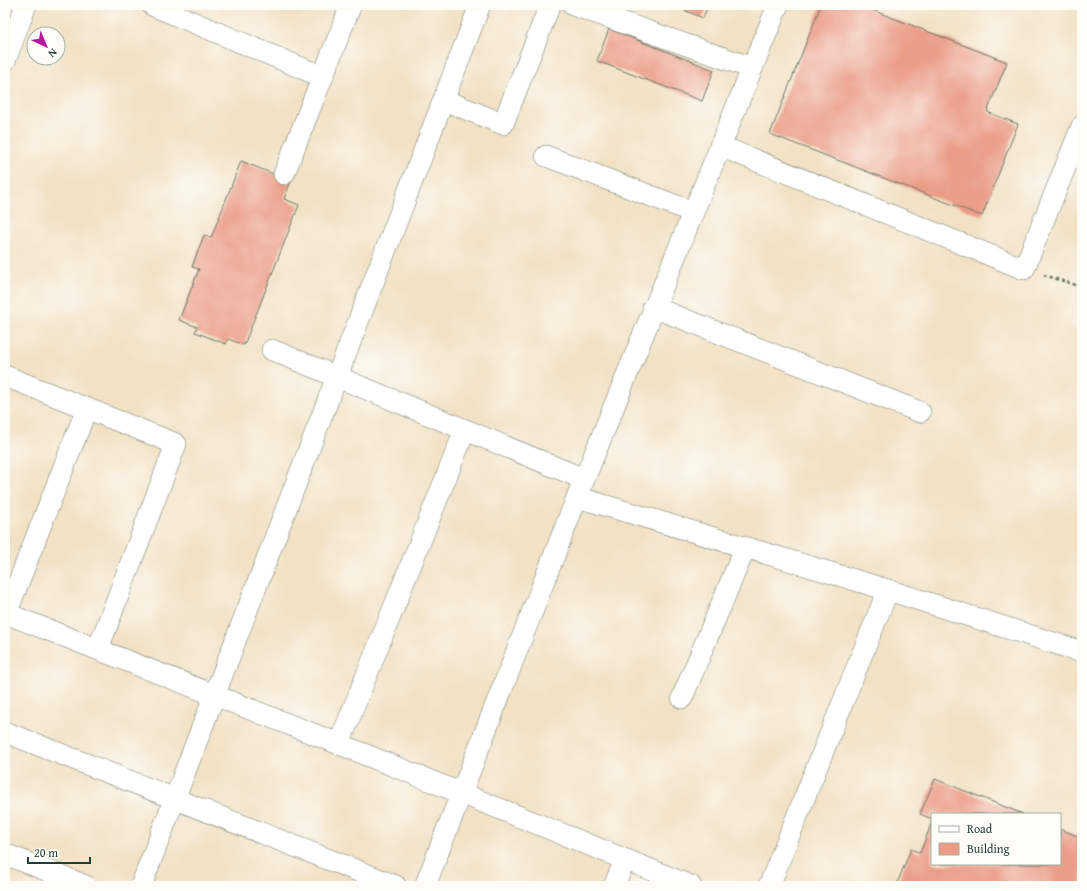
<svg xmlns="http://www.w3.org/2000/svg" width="1087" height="891" font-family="'Gentium Book Plus',serif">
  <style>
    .building { fill: #eb9d88 }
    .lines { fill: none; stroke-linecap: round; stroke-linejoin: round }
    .minor-casing { stroke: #697666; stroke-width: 22 }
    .path { stroke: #697666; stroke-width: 2.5; stroke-dasharray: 3 3; stroke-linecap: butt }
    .minor { stroke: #fff; stroke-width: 21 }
  </style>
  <rect width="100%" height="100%" fill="#fdfcf7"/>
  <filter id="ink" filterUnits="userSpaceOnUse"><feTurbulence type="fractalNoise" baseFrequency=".025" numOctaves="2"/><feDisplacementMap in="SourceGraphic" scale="8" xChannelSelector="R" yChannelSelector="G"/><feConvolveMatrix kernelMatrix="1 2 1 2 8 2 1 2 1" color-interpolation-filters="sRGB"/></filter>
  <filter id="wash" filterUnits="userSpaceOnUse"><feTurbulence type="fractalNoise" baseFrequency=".012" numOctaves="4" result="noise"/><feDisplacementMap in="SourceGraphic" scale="16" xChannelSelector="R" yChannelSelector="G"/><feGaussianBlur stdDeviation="0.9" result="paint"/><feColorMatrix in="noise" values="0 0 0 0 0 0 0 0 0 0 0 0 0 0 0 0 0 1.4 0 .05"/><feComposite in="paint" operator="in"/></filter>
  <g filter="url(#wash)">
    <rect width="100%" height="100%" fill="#f2e1c4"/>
    <g id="blocks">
      <g class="building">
        <path d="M672,5H708L703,18Z"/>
        <path d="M821,5H859L1007,62L987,112L1018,124L982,216L770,134Z"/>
        <path d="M609,29L714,70L702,101L597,61Z"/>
        <path d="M241,161L291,181L284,199L299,205L244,345L228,339L226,344L195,332L197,327L179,320L199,269L192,267L204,235L211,238Z"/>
        <path d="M935,779L1023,814H932V819L920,814Z"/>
        <path d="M932,822V864H1060V829L1082,838V886H896L911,849L920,853Z"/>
      </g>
    </g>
  </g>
  <g filter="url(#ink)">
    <use href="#blocks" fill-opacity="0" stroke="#697666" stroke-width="1"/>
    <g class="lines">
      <g class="minor-casing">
        <g id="minor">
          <path d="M152,5L323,77"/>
          <path d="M573,5L752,68"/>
          <path d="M5,61L26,5"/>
          <path d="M444,100L503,124L550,5"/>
          <path d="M720,146L1024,269L1082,126"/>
          <path d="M546,156L693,212"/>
          <path d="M284,174L351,5"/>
          <path d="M653,307L920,412"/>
          <path d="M272,350L584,479"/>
          <path d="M5,376L176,444L98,649"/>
          <path d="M577,497L888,590L1082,652"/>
          <path d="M5,613L339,744L691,886"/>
          <path d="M6,614L87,408"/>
          <path d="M682,698L745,548"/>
          <path d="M5,732L396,886"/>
          <path d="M339,744L465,430"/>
          <path d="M5,854L86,886"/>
          <path d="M141,886L480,5"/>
          <path d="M425,886L577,497L778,5"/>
          <path d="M614,886L625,860"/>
          <path d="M769,886L888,590"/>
        </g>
      </g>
      <path class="path" d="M1044,275L1082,287"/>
      <use href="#minor" class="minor"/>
    </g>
  </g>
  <rect width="1087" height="891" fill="none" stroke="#fdfcf7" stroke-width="20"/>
  <rect x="931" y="813" width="130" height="52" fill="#fdfcf7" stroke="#a4b0a9"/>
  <rect x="939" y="826" width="20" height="6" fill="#ffffff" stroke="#a4b0a9"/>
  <text x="967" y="833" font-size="12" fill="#1f3d34">Road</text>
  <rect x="939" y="843" width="20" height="12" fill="#eb9d88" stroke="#a4b0a9"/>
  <text x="967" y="853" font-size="12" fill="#1f3d34">Building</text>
  <g transform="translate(46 46) rotate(136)"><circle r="19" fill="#fdfcf7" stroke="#a4b0a9"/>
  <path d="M0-3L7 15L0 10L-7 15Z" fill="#b5179e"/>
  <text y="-6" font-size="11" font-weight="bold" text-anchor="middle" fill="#1f3d34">N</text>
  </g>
  <path d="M28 857v6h62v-6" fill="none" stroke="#1f3d34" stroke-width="2"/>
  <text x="34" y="857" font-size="12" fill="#1f3d34" stroke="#fdfcf7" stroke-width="3" paint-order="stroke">20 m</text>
</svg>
